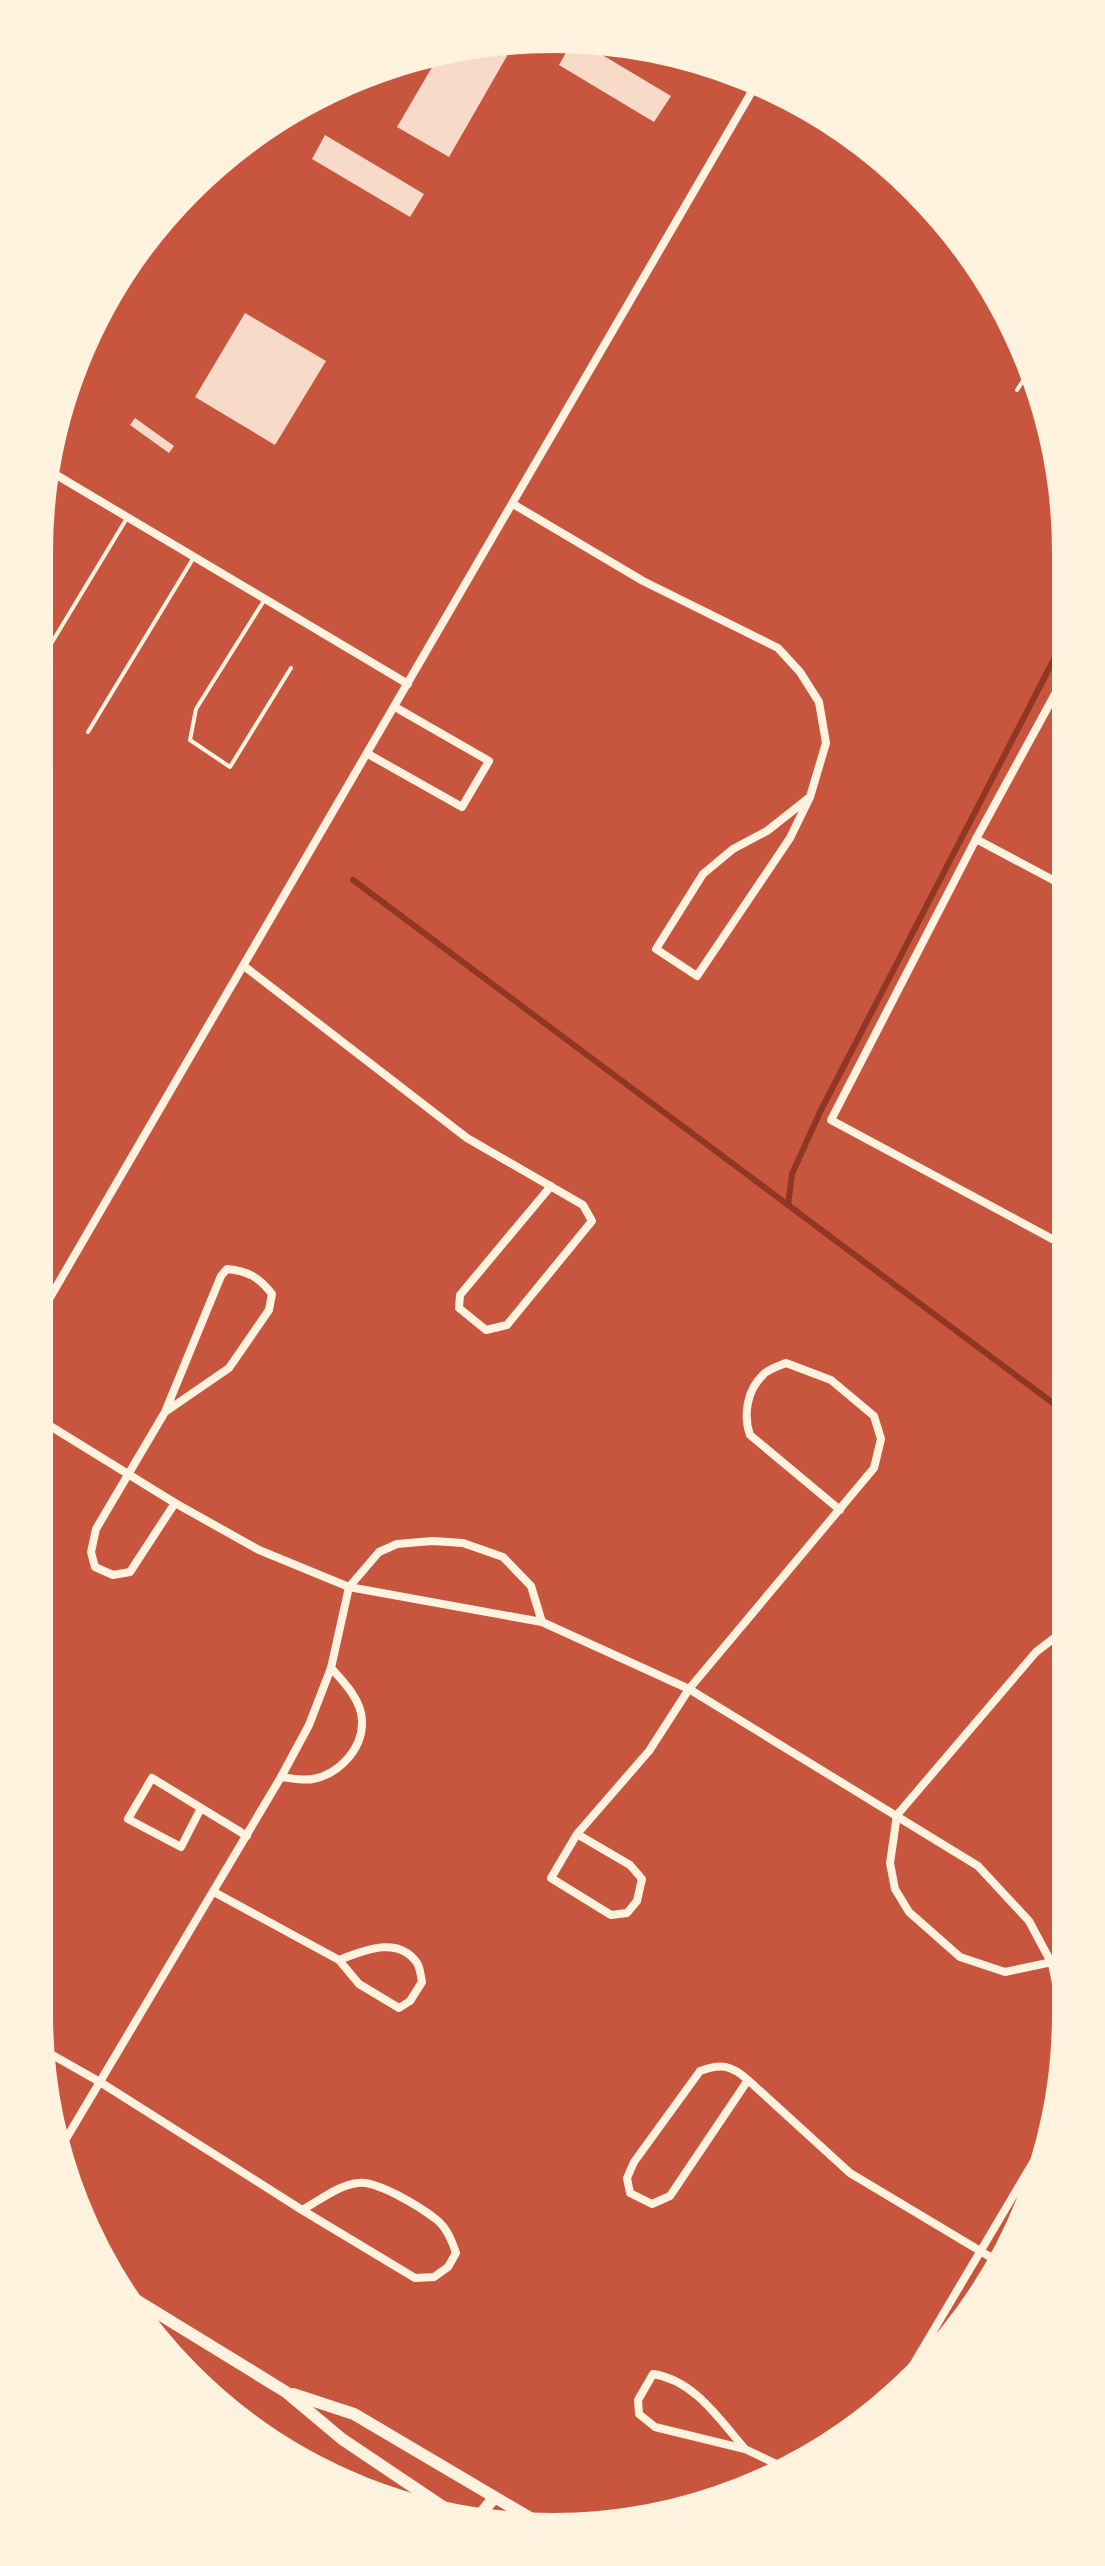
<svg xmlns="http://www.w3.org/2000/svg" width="1105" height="2566" font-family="Arial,sans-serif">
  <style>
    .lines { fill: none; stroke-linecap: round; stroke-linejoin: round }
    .stream { stroke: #8f3625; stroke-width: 6 }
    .building { fill: #f7dbc8 }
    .service { stroke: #fff3e0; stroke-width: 4 }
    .minor { stroke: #fff3e0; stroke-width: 8 }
    .secondary { stroke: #fff3e0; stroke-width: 12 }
    .rim { fill: none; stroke: #fff3e0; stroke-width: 10 }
  </style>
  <rect width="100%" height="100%" fill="#c8553d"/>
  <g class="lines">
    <g class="stream">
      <path d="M353,880L1069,1415"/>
      <path d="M788,1205L792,1174L820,1112L1067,634"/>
    </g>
  </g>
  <g class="building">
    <path d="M519,35L449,157L397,127L438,57Z"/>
    <path d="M572,42L584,44L671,96L654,122L559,65Z"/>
    <path d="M325,135L424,194L410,217L312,159Z"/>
    <path d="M245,313L326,361L275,445L195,397Z"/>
    <path d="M135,418L174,446L169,453L130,425Z"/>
  </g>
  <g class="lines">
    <g class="service">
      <path d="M1017,390L1034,364"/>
      <path d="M265,599L196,709L190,740L230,767L291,668"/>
      <path d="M34,672L127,518"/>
      <path d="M88,732L194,557"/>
      <path d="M412,2507L419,2495"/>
    </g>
    <g class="minor">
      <path d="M48,470L408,684"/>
      <path d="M513,504L643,581L778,648L800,672L819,702L826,743L810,797L790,838L697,976L656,949L703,874L733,849L767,831L810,797"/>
      <path d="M1067,672L976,839L831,1120L1069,1248"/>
      <path d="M368,754L462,807L489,761L395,707"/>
      <path d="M976,839L1068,888"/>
      <path d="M244,966L467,1138L583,1205L592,1221L507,1325L486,1330L459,1308L460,1295L551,1186"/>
      <path d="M34,1325L758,81"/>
      <path d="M165,1412L229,1368L269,1310L272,1294C259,1277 248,1271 227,1269L221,1276L165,1412L96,1529L91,1552L95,1567L113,1575L130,1572L175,1503"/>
      <path d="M34,1416L175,1503L259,1550L349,1587L542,1622L689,1689L978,1866L1029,1921L1052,1964L1067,2037"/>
      <path d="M1070,1626L1036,1652L897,1815L890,1863L895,1889L909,1912L960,1957L1005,1972L1071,1958"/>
      <path d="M1059,1634L1070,1643"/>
      <path d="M281,1777C291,1778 303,1781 313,1779C339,1774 363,1749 362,1721C362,1701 344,1682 331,1668"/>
      <path d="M201,1808L181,1847L128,1819L152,1778L247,1836"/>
      <path d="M577,1834L630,1865L642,1879L637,1901L627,1913L611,1915L551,1878L577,1834L649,1751L689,1689L874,1468L881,1439L874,1416L831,1380L786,1363C779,1366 768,1369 763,1375C747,1390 743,1415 750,1435L840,1510"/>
      <path d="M214,1892L339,1960L359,1984L399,2008L410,2001L422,1982C421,1977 420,1967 417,1963C398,1935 363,1951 339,1960"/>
      <path d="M40,2048L100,2082L302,2210L415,2278L434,2277L448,2267L456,2253C452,2241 447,2228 437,2220C422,2208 377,2180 358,2183C338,2185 319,2201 302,2210"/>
      <path d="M748,2080L670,2196L652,2204L630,2193L627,2178L634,2162L700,2071C721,2063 731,2065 748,2080L850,2173L997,2261"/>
      <path d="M57,2154L281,1777L309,1725L331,1668L349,1587L379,1552L397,1544L432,1541L463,1543L503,1557L531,1586L542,1622"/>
      <path d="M897,2392L1038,2154L1056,2105"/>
      <path d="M745,2449C719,2419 694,2380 653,2374L638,2400L639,2414L655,2427L745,2449L789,2470"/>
    </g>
    <g class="secondary">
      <path d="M128,2295L286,2392L342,2439L467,2523"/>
      <path d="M293,2394L354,2414L542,2525"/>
      <path d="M473,2523L494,2498"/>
    </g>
  </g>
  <path d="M0 0H1105V2566H0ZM552 48H553A504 504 0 0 1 1057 552V2014A504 504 0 0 1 553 2518H552A504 504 0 0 1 48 2014V552A504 504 0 0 1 552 48Z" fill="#fff3e0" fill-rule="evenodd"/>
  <path class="rim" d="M552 48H553A504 504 0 0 1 1057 552V2014A504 504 0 0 1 553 2518H552A504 504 0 0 1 48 2014V552A504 504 0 0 1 552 48Z"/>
</svg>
